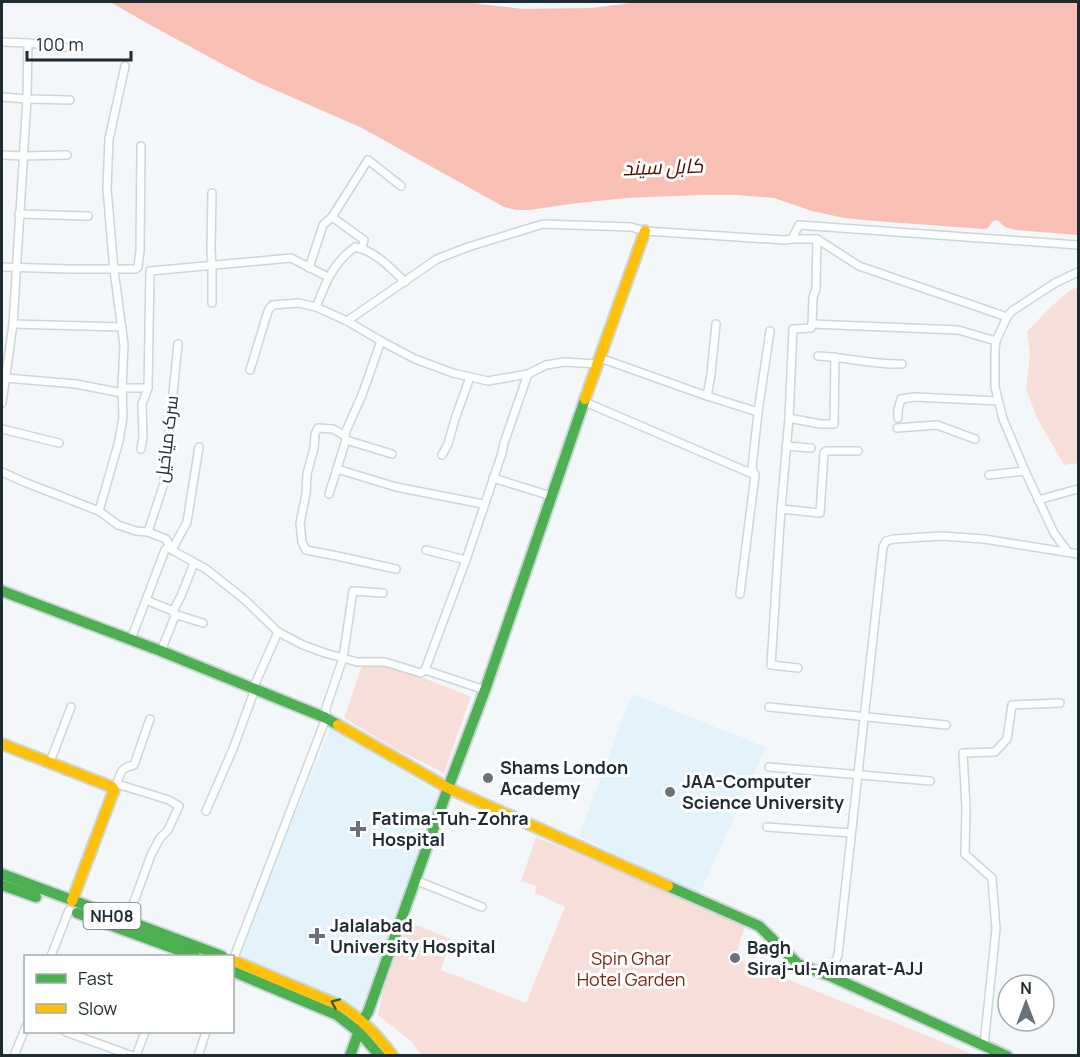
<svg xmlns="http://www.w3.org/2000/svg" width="1080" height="1057" font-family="Manrope,Cairo,sans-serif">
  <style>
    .built { fill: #e2f3fb }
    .green { fill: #f7ded9 }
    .water { fill: #f8c0b5 }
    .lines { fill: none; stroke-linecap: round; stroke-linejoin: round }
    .street-casing { stroke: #ccd5d9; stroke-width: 10 }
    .fast-casing { stroke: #ccd5d9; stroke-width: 14 }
    .slow-casing { stroke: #ccd5d9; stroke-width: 14 }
    .street { stroke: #fdfefe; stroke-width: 7 }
    .fast { stroke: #4caf50; stroke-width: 10 }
    .slow { stroke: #ffc107; stroke-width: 10 }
    .oneway { stroke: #30603e }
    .poi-dot { fill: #687278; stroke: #fff; stroke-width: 2 }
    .labels { text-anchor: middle; stroke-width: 6; stroke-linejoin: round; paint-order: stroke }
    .shield { fill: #fff; stroke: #616b70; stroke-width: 1.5 }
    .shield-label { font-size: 16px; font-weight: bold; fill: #1d2b32 }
    .street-label { font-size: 18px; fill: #1d2b32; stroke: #fff }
    .poi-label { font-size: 18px; font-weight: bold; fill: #1d2b32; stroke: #fff; text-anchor: start }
    .park-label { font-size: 18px; fill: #7f2212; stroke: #fff }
    .water-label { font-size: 20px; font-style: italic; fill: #510a01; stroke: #fff }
  </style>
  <rect width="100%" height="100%" fill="#f4f7f9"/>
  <g class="built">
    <path d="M633,694L766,747L699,895L579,836L626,709Z"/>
    <path d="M331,727L438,793L417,866L363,1014L236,958L273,866L290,873L274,865Z"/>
  </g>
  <g class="green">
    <path d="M1078,286V463L1064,465L1037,418L1026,389L1030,352L1027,332C1043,315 1058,297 1078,286Z"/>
    <path d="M363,663L399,668L471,697L444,773L394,748L344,718Z"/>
    <path d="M536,837L746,923L735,958L975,1055H421L411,1041L378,1015L384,986L409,922L451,939L441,970L526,1003L565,907L535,893L536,886L521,881Z"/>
  </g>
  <path class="water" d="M110,2H464L523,9L591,8L640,2H1078V235L1015,230L1005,227L997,220L993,221L988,228L983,229L875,221L844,218L812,211L774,198L737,195H700L627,198L578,203L529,210H516L504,207L362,128L257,82L224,65L152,26Z"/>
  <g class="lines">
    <g class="street-casing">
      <g id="street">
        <path d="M2,42L28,43L74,48"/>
        <path d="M2,97L27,99L70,100"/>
        <path d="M2,155L23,156L67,155"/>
        <path d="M212,193L211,249L212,265V303"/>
        <path d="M19,214L88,216"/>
        <path d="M332,217L364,240L362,248"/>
        <path d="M792,239H817L859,266L1007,317"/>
        <path d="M817,239L816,289L813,297L812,324L958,330L996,341"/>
        <path d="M2,267L70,269H136L138,267L140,251L141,146"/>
        <path d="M309,268L323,225L332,217L368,160L401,186"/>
        <path d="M405,282C391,268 375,251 355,247C333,263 326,282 316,307L347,321L381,341L415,359L453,373L488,381L528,374L546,365L564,362L598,364"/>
        <path d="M347,321L437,259L468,247L543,224L631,227L645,231L784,240L792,239L799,225L1078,245"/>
        <path d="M13,324L122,327"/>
        <path d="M818,356C846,357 873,365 902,364"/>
        <path d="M600,358L707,396L758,412"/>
        <path d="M250,370L268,311L272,305L299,303L316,307"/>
        <path d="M6,378L76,384L122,393"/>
        <path d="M122,388H148L142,404L143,437L141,449"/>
        <path d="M148,388L150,271L291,258L328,277"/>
        <path d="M707,396L711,374L716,324"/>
        <path d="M585,402L755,475"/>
        <path d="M2,403L13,324L27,99L28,43"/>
        <path d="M789,418L820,424H834L835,357"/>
        <path d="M898,418V410L901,399L915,397L998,401"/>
        <path d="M897,428L937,425L975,439"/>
        <path d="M2,429L59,443"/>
        <path d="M345,436L333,429L318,428L315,434L314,448L307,474L306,494L300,523L302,542L306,550L337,556L396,569"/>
        <path d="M346,440L392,454"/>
        <path d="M786,446L811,448"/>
        <path d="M442,455L448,444L455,419L470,377"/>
        <path d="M337,469L396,487L483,504"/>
        <path d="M2,472L24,482L99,511L118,525L136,531L148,532L166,539L172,550L206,569L244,599L278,632L303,645L325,653L357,662H385L421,673L425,670L485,690"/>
        <path d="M989,475L1025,471"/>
        <path d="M493,478L551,496"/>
        <path d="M329,494L346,440L345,436L346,431L362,395L381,341"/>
        <path d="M1038,500L1078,489"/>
        <path d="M781,509L820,513L824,453L826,451H858"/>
        <path d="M99,511L119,441L123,417L122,388L124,345L114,270L107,189L109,139L125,66"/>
        <path d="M148,532L164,483L178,344"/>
        <path d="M172,550L187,522L199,447"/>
        <path d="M426,550L466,560"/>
        <path d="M1068,552L1054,533L1025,471L1003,419L995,387V351L996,341L1007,317L1012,311L1055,283L1078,272"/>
        <path d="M740,594L755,475L752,468L758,412L770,331"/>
        <path d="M146,600L173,611"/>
        <path d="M174,614L203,623"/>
        <path d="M131,639L165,550L169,546"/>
        <path d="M161,651L175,616L173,611L181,596L194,563"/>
        <path d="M798,668L771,665L781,509L789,418L793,329L811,328L812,324"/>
        <path d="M425,670L466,560L502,453L504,443L528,374"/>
        <path d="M769,707L946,725"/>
        <path d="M50,762L71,707"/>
        <path d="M769,767L930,781"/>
        <path d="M117,784L169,800L179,806L168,830L160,838L151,855L127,921"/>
        <path d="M115,788C121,776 118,768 134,765L150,719"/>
        <path d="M206,811L233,749L255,689V684L278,632"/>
        <path d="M767,827L851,833"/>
        <path d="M415,880L482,907"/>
        <path d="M51,956L69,910"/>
        <path d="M233,963L235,955L326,718V708L343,658L353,591L383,593"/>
        <path d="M830,976L838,955L883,547L886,541L894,539L942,536L984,539L1078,554"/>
        <path d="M66,1032L133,1056"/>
        <path d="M984,1045L996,929L992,878L965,854L966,808L963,753L995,752L1007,739L1012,705L1060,703"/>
        <path d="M14,1056L26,1026"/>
        <path d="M136,1056L145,1032"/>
        <path d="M198,1056L206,1032"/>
      </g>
    </g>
    <g class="fast-casing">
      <g id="fast">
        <path d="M2,591L161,651L326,718L338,725"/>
        <path d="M2,874L222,956"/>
        <path d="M2,885L36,897"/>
        <path d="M668,886L759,926L798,964L830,976L1007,1056"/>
        <path d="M77,913L195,956"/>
        <path d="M232,971L337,1015L360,1033L380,1056"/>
        <path d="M350,1056L363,1020L368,1012L448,788L485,690L585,399"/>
      </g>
    </g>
    <g class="slow-casing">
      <g id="slow">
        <path d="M585,399L645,231"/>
        <path d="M338,725L448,788L668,886"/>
        <path d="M2,744L112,787L114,790L72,901"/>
        <path d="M232,960L341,1006C362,1019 378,1036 393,1056"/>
      </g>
    </g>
    <use href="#street" class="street"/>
    <use href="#fast" class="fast"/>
    <use href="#slow" class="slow"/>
  </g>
  <defs><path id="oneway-chevron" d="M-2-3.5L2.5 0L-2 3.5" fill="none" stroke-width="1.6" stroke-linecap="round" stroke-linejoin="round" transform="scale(1.5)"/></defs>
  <use class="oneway" href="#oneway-chevron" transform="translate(335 1003) rotate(-156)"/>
  <g class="poi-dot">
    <circle cx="488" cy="778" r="6"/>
    <circle cx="670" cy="792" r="6"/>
    <path d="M355 820h6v6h6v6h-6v6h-6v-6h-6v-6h6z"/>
    <path d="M314 927h6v6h6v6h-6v6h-6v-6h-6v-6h6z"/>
    <circle cx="735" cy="958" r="6"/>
  </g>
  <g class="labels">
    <rect class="shield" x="83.5" y="903" width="57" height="26" rx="4.5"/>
    <g class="shield-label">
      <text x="112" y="922">NH08</text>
    </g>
    <g class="street-label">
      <text transform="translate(167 439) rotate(-83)" y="6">سرک میاخیل</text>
    </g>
    <g class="poi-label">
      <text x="500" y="774">Shams London<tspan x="500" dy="21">Academy</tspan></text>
      <text x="682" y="788">JAA-Computer<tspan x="682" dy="21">Science University</tspan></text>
      <text x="372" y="825">Fatima-Tuh-Zohra<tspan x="372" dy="21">Hospital</tspan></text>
      <text x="330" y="932">Jalalabad<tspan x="330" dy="21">University Hospital</tspan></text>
      <text x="747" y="954">Bagh<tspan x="747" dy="21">Siraj-ul-Aimarat-AJJ</tspan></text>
    </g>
    <g class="park-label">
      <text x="631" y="965">Spin Ghar<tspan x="631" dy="21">Hotel Garden</tspan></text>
    </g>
    <g class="water-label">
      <text transform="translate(663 167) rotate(-2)" y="7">کابل سيند</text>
    </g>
  </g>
  <rect width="1080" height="1057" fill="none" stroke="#1d2b32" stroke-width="6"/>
  <rect x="24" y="955" width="210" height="78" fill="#ffffff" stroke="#a5aaad" stroke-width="1.5"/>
  <rect x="36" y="974" width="30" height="9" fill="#4caf50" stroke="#a5aaad" stroke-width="1.5"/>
  <text x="78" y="985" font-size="18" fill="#1d2b32">Fast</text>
  <rect x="36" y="1004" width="30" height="9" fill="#ffc107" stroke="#a5aaad" stroke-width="1.5"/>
  <text x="78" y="1015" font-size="18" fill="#1d2b32">Slow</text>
  <g transform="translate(1026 1003)"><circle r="28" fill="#ffffff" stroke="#a5aaad" stroke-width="1.5"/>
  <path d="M0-4.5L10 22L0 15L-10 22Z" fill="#687278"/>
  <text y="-9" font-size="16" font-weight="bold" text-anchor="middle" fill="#1d2b32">N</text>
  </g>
  <path d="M27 51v9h104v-9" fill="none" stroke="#1d2b32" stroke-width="3"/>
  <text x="36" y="51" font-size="18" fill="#1d2b32" stroke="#ffffff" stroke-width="4.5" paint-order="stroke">100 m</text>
</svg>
